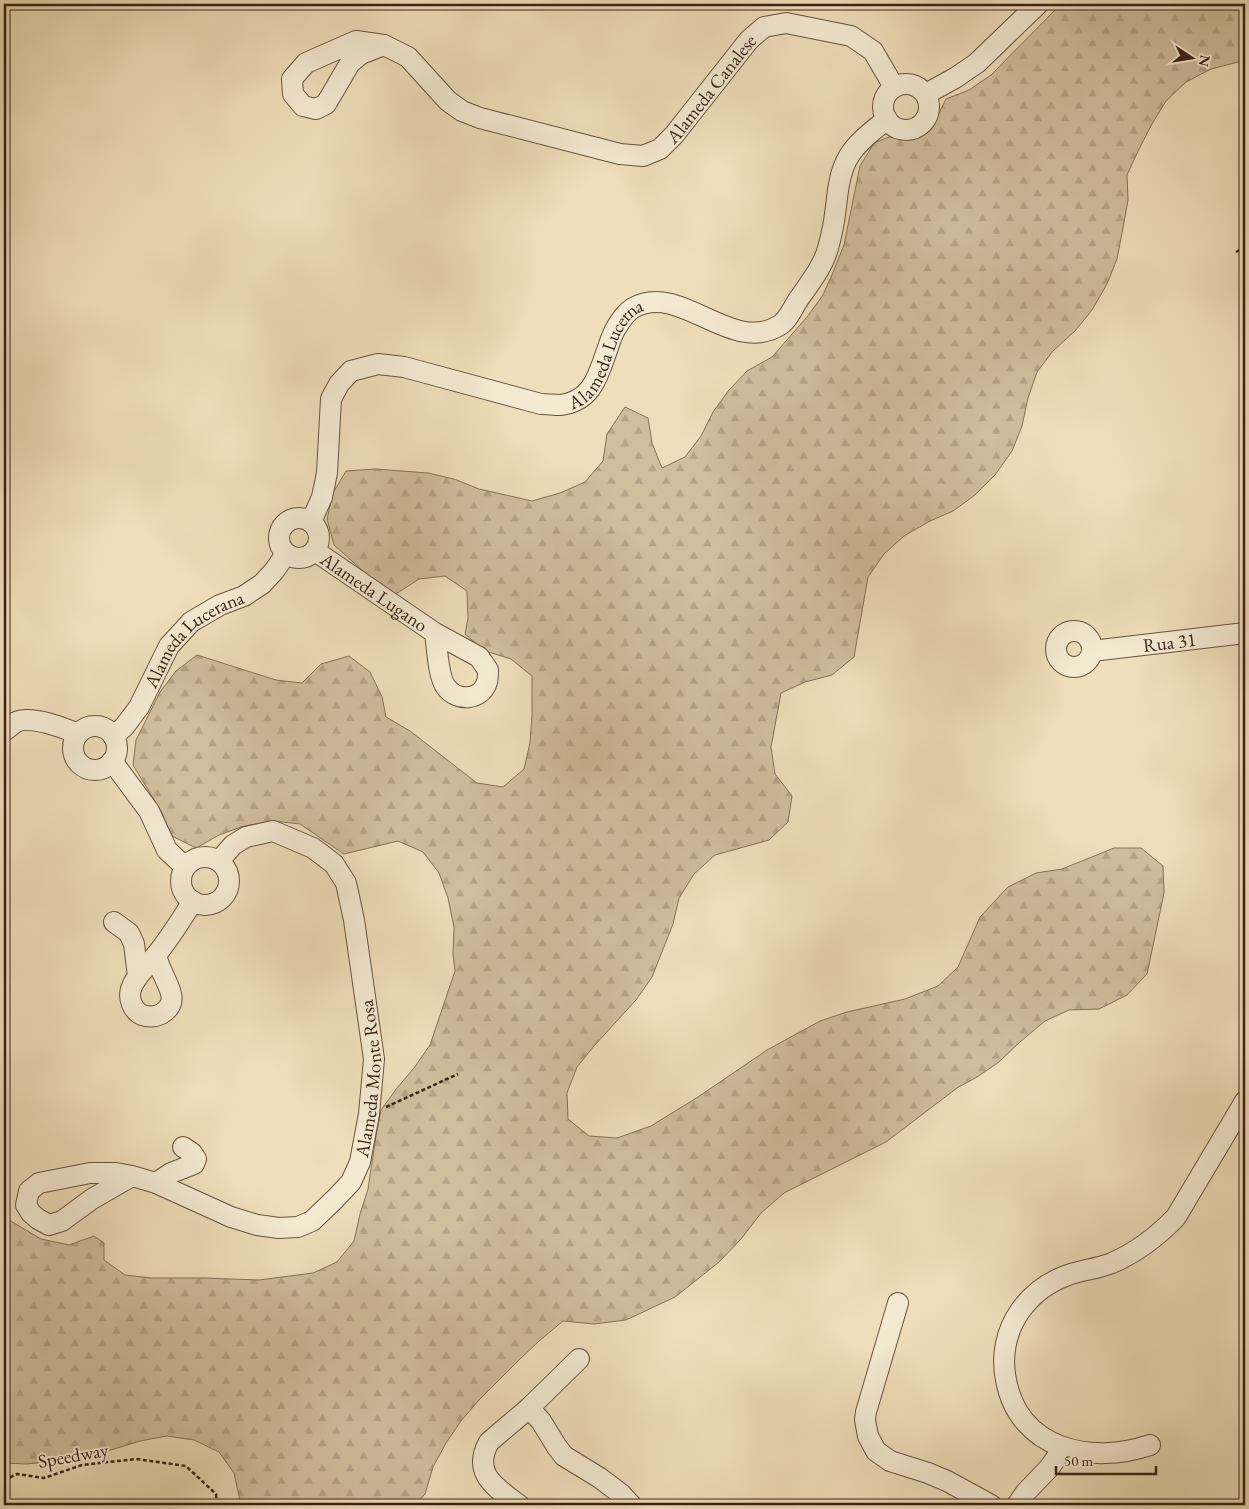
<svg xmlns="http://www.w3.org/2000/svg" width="1249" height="1509" font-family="'EB Garamond',serif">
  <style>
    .forest { fill: url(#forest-firs); stroke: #86705a }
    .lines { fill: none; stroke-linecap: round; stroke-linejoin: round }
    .minor-casing { stroke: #68513f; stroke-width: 22 }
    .path { stroke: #3c2216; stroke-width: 2.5; stroke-dasharray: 4 2.5; stroke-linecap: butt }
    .minor { stroke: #f4ead2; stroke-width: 20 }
    .labels { text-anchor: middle; stroke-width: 4; stroke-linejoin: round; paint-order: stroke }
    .street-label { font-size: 19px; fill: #3c2216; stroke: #f4ead2 }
  </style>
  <defs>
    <pattern id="forest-firs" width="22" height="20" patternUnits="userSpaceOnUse" patternTransform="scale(1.25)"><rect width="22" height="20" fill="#d0be9d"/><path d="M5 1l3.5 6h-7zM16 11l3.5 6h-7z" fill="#b4a386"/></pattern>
  </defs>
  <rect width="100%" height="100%" fill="#eedeb9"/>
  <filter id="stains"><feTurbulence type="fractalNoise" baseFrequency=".004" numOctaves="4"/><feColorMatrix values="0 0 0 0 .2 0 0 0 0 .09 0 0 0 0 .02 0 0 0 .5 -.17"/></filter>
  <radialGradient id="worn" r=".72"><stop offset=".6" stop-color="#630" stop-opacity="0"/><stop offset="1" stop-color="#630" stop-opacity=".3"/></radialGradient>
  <path class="forest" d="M1061,4H1245V57L1238,62L1211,69L1186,82L1166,101L1152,124L1139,149L1127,175L1128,200L1123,228L1117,259L1107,284L1092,310L1075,331L1053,351L1037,372L1028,398L1022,426L1012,451L995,475L975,495L953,511L928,522L904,536L884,554L868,577L854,657L832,675L805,682L781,693L771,747L775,774L792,796L788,822L769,840L715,855L694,874L679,898L673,924L652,977L636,1000L594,1046L577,1067L567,1093L568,1119L589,1136L617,1138L651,1126L698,1097L767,1050L820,1021L847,1012L905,999L938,986L958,967L980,917L1008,887L1036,873L1062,869L1114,848H1141L1163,866L1164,893L1147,974L1127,995L1099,1009L1069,1010L1045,1021L1021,1041L999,1062L977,1077L957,1088L886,1142L784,1193L761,1213L741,1239L719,1262L675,1297L626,1320L594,1324L563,1321L539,1341L518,1361L479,1400L461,1421L446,1443L433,1467L425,1494L415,1505H241L234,1473L219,1452L194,1440L167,1436L140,1441L81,1459L26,1464L4,1463V1217L41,1239L69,1245L94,1236L104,1243V1260L125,1275L151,1278H204L259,1280L313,1273L337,1262L354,1241L360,1214L368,1189L376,1136L381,1110L397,1088L414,1068L430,1045L455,971L453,954L454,927L448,898L439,873L423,852L398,841L344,854L300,824L273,821L244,826L219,835L196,848L172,836L161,811L133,765L136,740L160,692L176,671L197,655L276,680L302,683L321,664L349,656L370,672L382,697L386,717L410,731L477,783L503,787L524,769L530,743L532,716V676L511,659L485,651L465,634L468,618L467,591L445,576L419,579L396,594L373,580L334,545L327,519L333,493L346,471L375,469L428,473L454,479L479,489L532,501L560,493L585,482L603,461L607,434L625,407L648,418L652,443L662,468L685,457L701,436L713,412L729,390L747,371L772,357L807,317L823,295L834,270L844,245L860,166L874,143L889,137L908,139L924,132L937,117L946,99L969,90L991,75Z"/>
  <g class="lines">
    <g class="minor-casing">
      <g id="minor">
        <path id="s1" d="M384,45L361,54L350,63L326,104L316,109L303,106L293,94L292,79L306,63L356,41L384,45L408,57L448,101L462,111L480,118L620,154L643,156L660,149L674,135L749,40L764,27L786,23L851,36L873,51L894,87"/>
        <circle cx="906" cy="107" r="23"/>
        <path d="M926,94L955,78L977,63L1038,4"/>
        <circle cx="299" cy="538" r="20"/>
        <path id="s2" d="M311,522L322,497L327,473L331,399L339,384L351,371L378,364L404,367L541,404C547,404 554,405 560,405C589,402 597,380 605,356C609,346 611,336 616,328C621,320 625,313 633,308C681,281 731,356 780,325C788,320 793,308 798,300C809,284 823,267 828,248C831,237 834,225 835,214C838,194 838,174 849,156C858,141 874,130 887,119"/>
        <path id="s3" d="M315,551L435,633L479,657L488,670C488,674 488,679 487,682C481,701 457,702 446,687C438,677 437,646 435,633"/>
        <circle cx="1074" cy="649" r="18"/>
        <path id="s4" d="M1092,651L1245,633"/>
        <circle cx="95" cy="748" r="22"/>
        <path d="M4,731C8,729 12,724 16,722C31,715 64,728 78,734"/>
        <path id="s5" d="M113,736L124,727L139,707L169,646L191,622L220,605L244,596L262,584L274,571L286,554"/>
        <path d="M112,761L149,811L167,850L185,867"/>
        <circle cx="205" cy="881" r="24"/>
        <path d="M114,922L129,933L134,944L138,976"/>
        <path d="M156,956C158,962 160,968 163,974C169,988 180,1003 161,1014C155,1017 148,1017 142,1015C133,1011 128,999 131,989C135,976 148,966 156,955C170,938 181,920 193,901"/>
        <path id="s6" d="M132,1176L92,1199L62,1221L49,1225L38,1219L31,1213L26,1205L29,1191L39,1183L90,1173H116L132,1176L156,1183L231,1217L257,1225L279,1228L298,1227L312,1221L335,1199L351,1182L360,1162L369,1114L374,1059L354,920L346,883L334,864L313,848L273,831L246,837L233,845L219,861"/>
        <path d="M156,1183L171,1173L194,1164L196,1159L192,1153L183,1147"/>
        <path d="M898,1303L866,1412L865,1420L868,1436L876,1451L890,1461L928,1473L947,1481L991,1505"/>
        <path d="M529,1408L541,1421L557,1447L564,1456L600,1478L621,1494L631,1505"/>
        <path d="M1150,1445C1091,1465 1019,1450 1006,1380C1001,1356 1006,1331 1020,1311C1032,1294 1048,1282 1068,1275C1082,1270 1097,1269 1112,1263C1137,1252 1157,1237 1176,1217L1245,1101"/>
        <path d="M519,1505C497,1488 471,1474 489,1442L529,1408L579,1359"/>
        <path d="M1017,1505L1026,1492L1050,1467L1063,1448"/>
      </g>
    </g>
    <g class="path">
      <path d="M1236,252L1245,247"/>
      <path d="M386,1107L458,1074"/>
      <path d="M4,1480L17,1474L44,1478L82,1465L136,1459L186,1466L216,1494L217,1505"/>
    </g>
    <use href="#minor" class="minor"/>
  </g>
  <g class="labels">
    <g class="street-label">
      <text dy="7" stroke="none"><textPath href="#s1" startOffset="634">Alameda Canalese</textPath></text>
      <text dy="7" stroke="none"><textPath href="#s2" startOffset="449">Alameda Lucerna</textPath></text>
      <text dy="7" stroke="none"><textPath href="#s3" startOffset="72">Alameda Lugano</textPath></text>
      <text dy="7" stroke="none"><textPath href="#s4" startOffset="78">Rua 31</textPath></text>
      <text dy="7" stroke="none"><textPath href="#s5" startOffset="130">Alameda Lucerana</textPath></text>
      <text dy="7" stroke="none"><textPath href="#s6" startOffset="602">Alameda Monte Rosa</textPath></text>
      <text transform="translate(73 1455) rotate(-10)" y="7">Speedway</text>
    </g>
  </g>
  <rect width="1249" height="1509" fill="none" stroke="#eedeb9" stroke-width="20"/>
  <rect x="5" y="5" width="1239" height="1499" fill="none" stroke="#3c2216" stroke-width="2.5"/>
  <rect x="10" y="10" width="1229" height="1489" fill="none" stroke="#3c2216"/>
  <g transform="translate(1192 58) rotate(102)" stroke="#f4ead2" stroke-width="4" paint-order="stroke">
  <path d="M0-4L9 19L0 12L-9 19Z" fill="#3c2216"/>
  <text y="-8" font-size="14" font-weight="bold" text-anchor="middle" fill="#3c2216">N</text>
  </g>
  <path d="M1056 1466v8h100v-8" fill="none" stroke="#3c2216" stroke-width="2.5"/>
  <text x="1064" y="1466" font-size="15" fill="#3c2216" stroke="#f4ead2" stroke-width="4" paint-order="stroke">50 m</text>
  <rect width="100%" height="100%" filter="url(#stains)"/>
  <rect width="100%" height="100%" fill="url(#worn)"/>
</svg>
